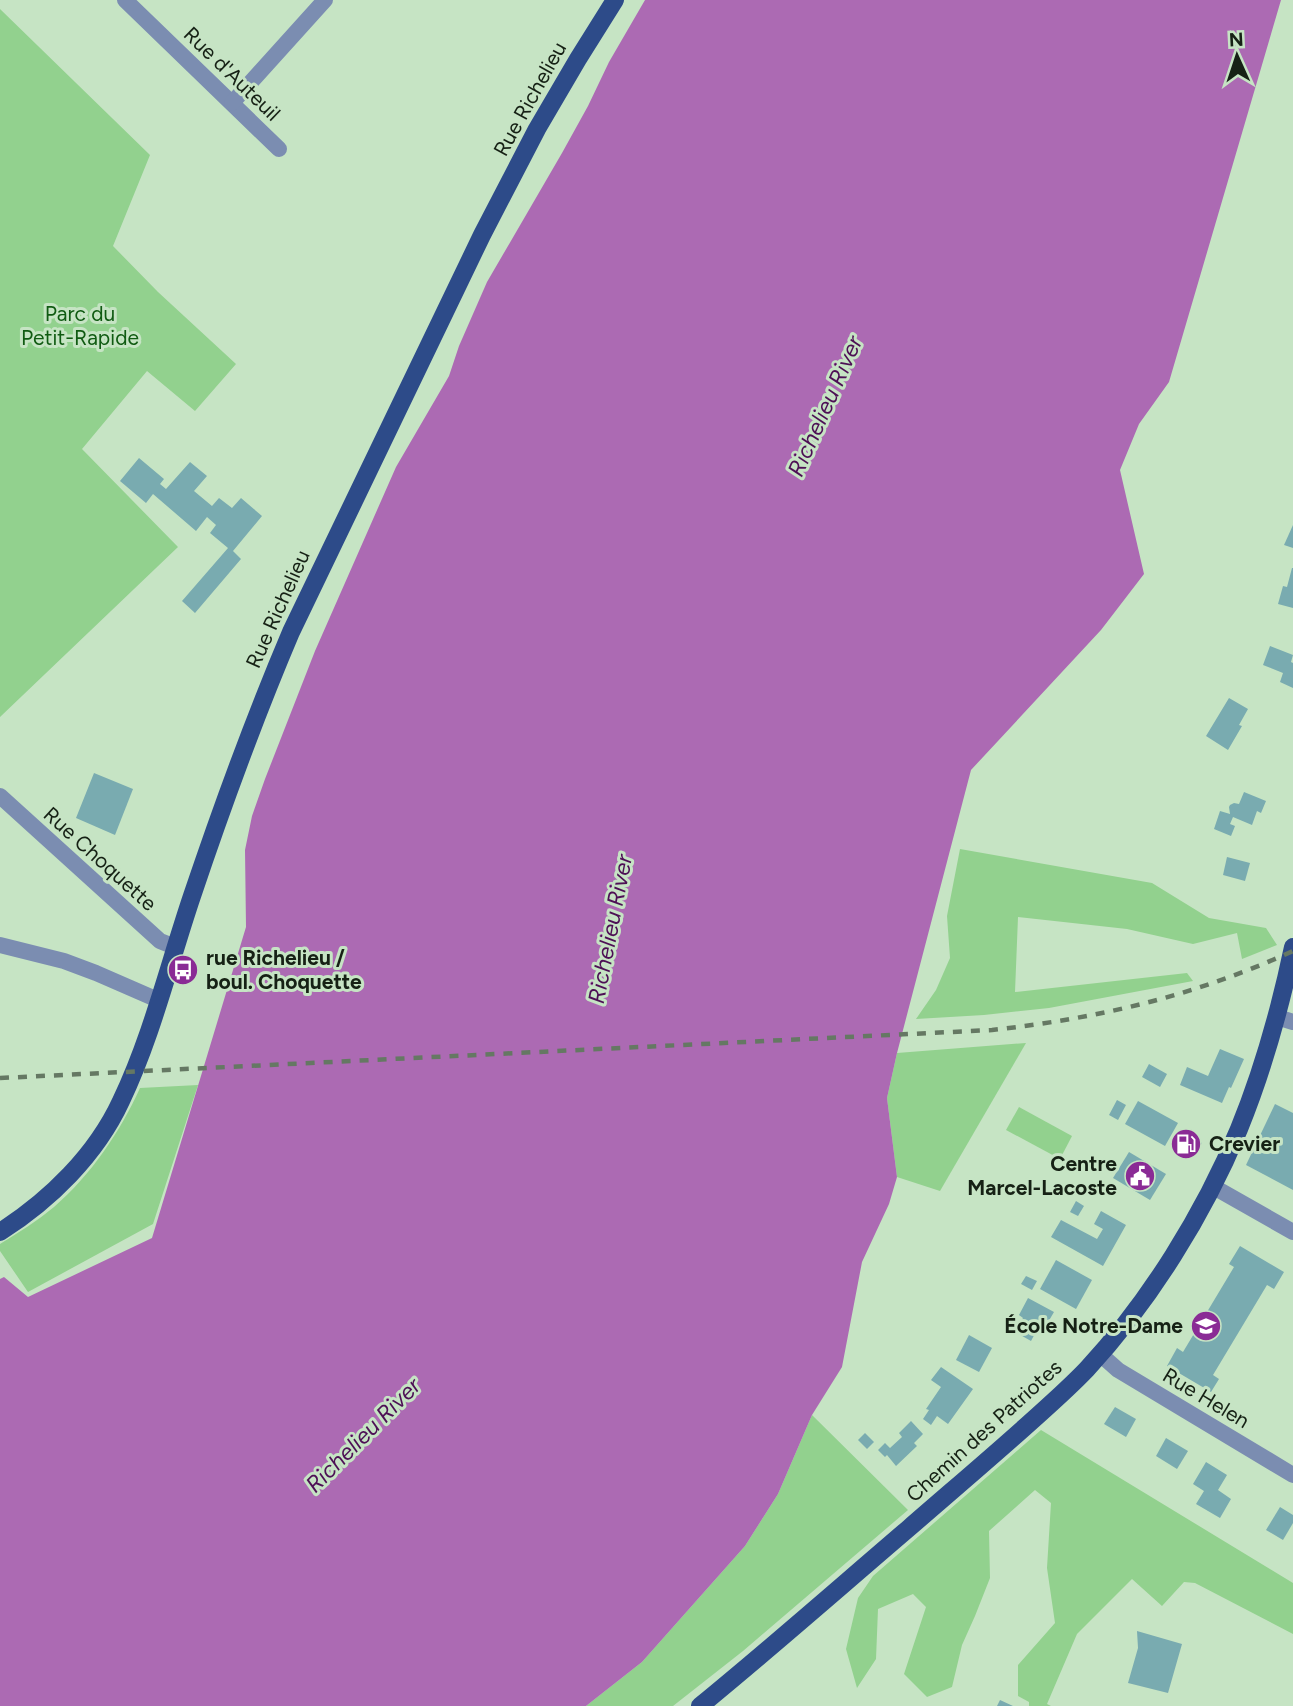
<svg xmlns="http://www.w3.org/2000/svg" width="1293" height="1706" font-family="Figtree,sans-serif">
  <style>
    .green { fill: #92d18e }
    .water { fill: #ac6ab3 }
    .building { fill: #79abb0 }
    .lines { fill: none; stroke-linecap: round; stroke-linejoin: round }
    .minor { stroke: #7b8db1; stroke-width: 16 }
    .major { stroke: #2d4b89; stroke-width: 18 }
    .rail { stroke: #657863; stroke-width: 4.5; stroke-dasharray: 9 9; stroke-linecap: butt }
    .labels { text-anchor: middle; stroke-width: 6; stroke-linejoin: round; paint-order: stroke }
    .street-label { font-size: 21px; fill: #162115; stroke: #c6e4c4 }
    .park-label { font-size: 21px; fill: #105b12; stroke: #c6e4c4 }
    .poi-label { font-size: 21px; font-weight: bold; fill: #162115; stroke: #c6e4c4; text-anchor: start }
    .water-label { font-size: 23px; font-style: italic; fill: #4d0f55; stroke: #c6e4c4 }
  </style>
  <rect width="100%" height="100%" fill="#c6e4c4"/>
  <g class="green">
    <path d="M0,9L150,155L113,246L158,292L236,364L195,411L147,371L82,449L178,547L0,717Z"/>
    <path d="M960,849L1152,883L1209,918L1266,928L1277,945L1242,959L1237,933L1193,944L1127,929L1018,917L1015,992L1187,973L1193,981L1049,1008L984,1015L916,1019L936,990L950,958L947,916Z"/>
    <path d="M1026,1043L940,1191L897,1177L887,1098L897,1053Z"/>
    <path d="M198,1085L153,1224L28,1292L0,1251V1244C18,1233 37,1221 54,1207C91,1175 120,1132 140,1088Z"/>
    <path d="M1019,1107L1072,1136L1060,1159L1006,1130Z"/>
    <path d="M812,1415L908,1510L743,1651L673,1706H586L642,1662L745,1546L778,1494Z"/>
    <path d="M1041,1430L1293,1583V1634L1195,1583L1184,1582L1162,1606L1132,1579L1077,1634L1047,1704L1051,1706H1029V1702L1018,1696V1665L1055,1623L1047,1568L1051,1503L1035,1490L989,1531L990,1578L975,1616L962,1645L952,1687L927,1697L904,1674L926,1607L913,1594L878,1609L876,1659L857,1688L846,1649L858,1598L873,1576Z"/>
  </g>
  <path class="water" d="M645,0H1281L1169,382L1139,424L1120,470L1144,574L1101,630L971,770L897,1053L887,1098L897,1177L889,1204L862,1262L842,1367L812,1415L778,1494L745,1546L642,1662L586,1706H0V1279L4,1277L28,1297L152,1238L246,927L245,850L252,816L265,779L315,651L396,467L449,376L459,346L487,282L562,153L588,106L609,62Z"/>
  <g class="building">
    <path d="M139,458L164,479L160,484L166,489L190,462L207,476L194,491L212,506L219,498L232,508L241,498L262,516L233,551L241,559L195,613L182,601L228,548L210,533L216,525L207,517L196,531L153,494L146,503L120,481Z"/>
    <path d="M1293,525V548L1284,545Z"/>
    <path d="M1292,568H1293V608L1278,604L1283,586L1287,587Z"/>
    <path d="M1270,646L1293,655L1291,662L1293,663V688L1280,682L1283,673L1263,665Z"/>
    <path d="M1229,698L1248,709L1239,725L1242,726L1228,750L1206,736Z"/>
    <path d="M94,773L133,789L115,835L76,818Z"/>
    <path d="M1244,792L1266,801L1261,813L1257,811L1252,825L1233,817L1230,824L1235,826L1231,836L1214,829L1220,811L1230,814L1229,807L1230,805L1234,803L1239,804Z"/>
    <path d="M1227,857L1250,863L1245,881L1223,875Z"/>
    <path d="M1220,1049L1244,1059L1231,1088L1229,1087L1222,1103L1180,1085L1187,1067L1208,1076Z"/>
    <path d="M1149,1064L1167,1074L1160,1087L1142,1077Z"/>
    <path d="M1117,1100L1126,1105L1118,1120L1109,1115Z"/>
    <path d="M1138,1101L1178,1123L1165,1146L1125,1124Z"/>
    <path d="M1275,1104L1293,1113V1190L1246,1165Z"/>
    <path d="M1185,1133L1202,1143L1194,1157L1176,1148Z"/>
    <path d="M1129,1152L1166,1174L1150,1200L1113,1178Z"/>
    <path d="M1076,1201L1084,1206L1078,1216L1070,1212Z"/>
    <path d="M1101,1211L1126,1225L1103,1266L1051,1237L1061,1220L1097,1239L1103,1229L1094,1224Z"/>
    <path d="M1240,1246L1284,1272L1274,1289L1267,1285L1213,1375L1219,1379L1211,1392L1167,1366L1177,1348L1183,1352L1234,1267L1229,1264Z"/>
    <path d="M1056,1260L1092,1280L1076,1309L1040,1289Z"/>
    <path d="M1026,1276L1037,1281L1032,1290L1021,1284Z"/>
    <path d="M1028,1298L1054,1312L1044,1329L1039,1326L1031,1341L1015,1332L1023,1318L1019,1315Z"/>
    <path d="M969,1335L992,1348L979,1372L956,1360Z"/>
    <path d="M941,1367L973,1389L948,1424L937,1416L931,1425L923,1419L929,1410L926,1409L941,1387L931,1380Z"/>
    <path d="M1115,1407L1136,1419L1126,1437L1104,1424Z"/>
    <path d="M911,1421L923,1434L914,1443L917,1446L896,1466L887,1455L885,1457L878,1450L885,1443L890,1448L902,1437L899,1433Z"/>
    <path d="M865,1433L874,1442L867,1449L858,1440Z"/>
    <path d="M1166,1438L1188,1451L1177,1469L1156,1456Z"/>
    <path d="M1206,1462L1227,1475L1218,1490L1231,1499L1220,1518L1196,1504L1204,1491L1193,1484Z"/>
    <path d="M1280,1507L1293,1515V1523L1283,1540L1266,1530Z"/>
    <path d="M1137,1631L1182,1644L1168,1693L1128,1683L1138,1648Z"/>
    <path d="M1000,1700L1013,1706H997Z"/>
  </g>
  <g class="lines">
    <g class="minor">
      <path d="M125,0L279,149"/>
      <path d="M232,103L325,0"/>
      <path d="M0,796L160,941L175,947"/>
      <path d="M0,945L64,961L96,973L158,1000"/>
      <path d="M1277,1017L1293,1022"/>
      <path d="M1212,1186L1293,1232"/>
      <path d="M1100,1354L1118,1370L1293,1475"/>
    </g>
    <g class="major">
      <path d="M0,1232C50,1200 96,1155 121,1101C152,1036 169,964 192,896C222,807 254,719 291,632L482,235L537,129L578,59L615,0"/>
      <path d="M700,1706C771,1648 840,1587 909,1528C948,1494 987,1461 1025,1427C1046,1408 1067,1390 1087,1369C1149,1302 1204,1214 1239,1129C1263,1070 1280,1009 1293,947"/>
    </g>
    <path class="rail" d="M0,1078L992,1030C1100,1018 1194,996 1293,951"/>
  </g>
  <defs>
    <g id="bus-disc" transform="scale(1.575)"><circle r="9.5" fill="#8a2b95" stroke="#c6e4c4"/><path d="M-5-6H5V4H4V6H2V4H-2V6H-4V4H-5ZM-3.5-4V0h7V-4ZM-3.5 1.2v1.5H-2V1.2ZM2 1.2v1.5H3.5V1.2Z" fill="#fff"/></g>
    <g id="fuel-disc" transform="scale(1.575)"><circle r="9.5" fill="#8a2b95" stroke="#c6e4c4"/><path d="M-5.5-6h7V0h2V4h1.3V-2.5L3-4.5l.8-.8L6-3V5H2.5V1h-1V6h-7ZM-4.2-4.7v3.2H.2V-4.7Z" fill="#fff"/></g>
    <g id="civic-disc" transform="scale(1.575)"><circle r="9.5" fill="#8a2b95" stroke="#c6e4c4"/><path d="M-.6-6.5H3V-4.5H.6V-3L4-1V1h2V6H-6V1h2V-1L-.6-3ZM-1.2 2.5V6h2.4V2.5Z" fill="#fff"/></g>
    <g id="school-disc" transform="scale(1.575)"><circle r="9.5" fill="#8a2b95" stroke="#c6e4c4"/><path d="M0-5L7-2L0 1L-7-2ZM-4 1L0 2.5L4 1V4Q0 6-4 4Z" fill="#fff"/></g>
  </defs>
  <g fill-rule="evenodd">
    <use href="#bus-disc" x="183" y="970"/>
    <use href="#fuel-disc" x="1186" y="1144"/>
    <use href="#civic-disc" x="1140" y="1176"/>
    <use href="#school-disc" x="1206" y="1326"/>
  </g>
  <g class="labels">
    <g class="street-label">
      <text transform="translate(232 74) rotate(44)" y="7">Rue d'Auteuil</text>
      <text transform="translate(530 99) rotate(-61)" y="7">Rue Richelieu</text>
      <text transform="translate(278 609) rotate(-66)" y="7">Rue Richelieu</text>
      <text transform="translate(100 859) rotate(42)" y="7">Rue Choquette</text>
      <text transform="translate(1206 1398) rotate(31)" y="7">Rue Helen</text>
      <text transform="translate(984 1431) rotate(-42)" y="7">Chemin des Patriotes</text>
    </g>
    <g class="park-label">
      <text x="80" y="321">Parc du<tspan x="80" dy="24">Petit-Rapide</tspan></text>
    </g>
    <g class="poi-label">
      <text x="206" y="965">rue Richelieu /<tspan x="206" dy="24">boul. Choquette</tspan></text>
      <text x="1209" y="1151">Crevier</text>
      <text x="1117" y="1171" text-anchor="end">Centre<tspan x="1117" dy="24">Marcel-Lacoste</tspan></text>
      <text x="1183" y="1333" text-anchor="end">École Notre-Dame</text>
    </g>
    <g class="water-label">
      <text transform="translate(825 406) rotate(-66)" y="8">Richelieu River</text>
      <text transform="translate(610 929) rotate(-79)" y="8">Richelieu River</text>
      <text transform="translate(363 1435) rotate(-45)" y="8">Richelieu River</text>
    </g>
  </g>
  <g transform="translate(1237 56) rotate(357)" stroke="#c6e4c4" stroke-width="5" paint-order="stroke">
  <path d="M0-5L12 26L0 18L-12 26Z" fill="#162115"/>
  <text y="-10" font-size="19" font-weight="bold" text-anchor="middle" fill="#162115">N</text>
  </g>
</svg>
